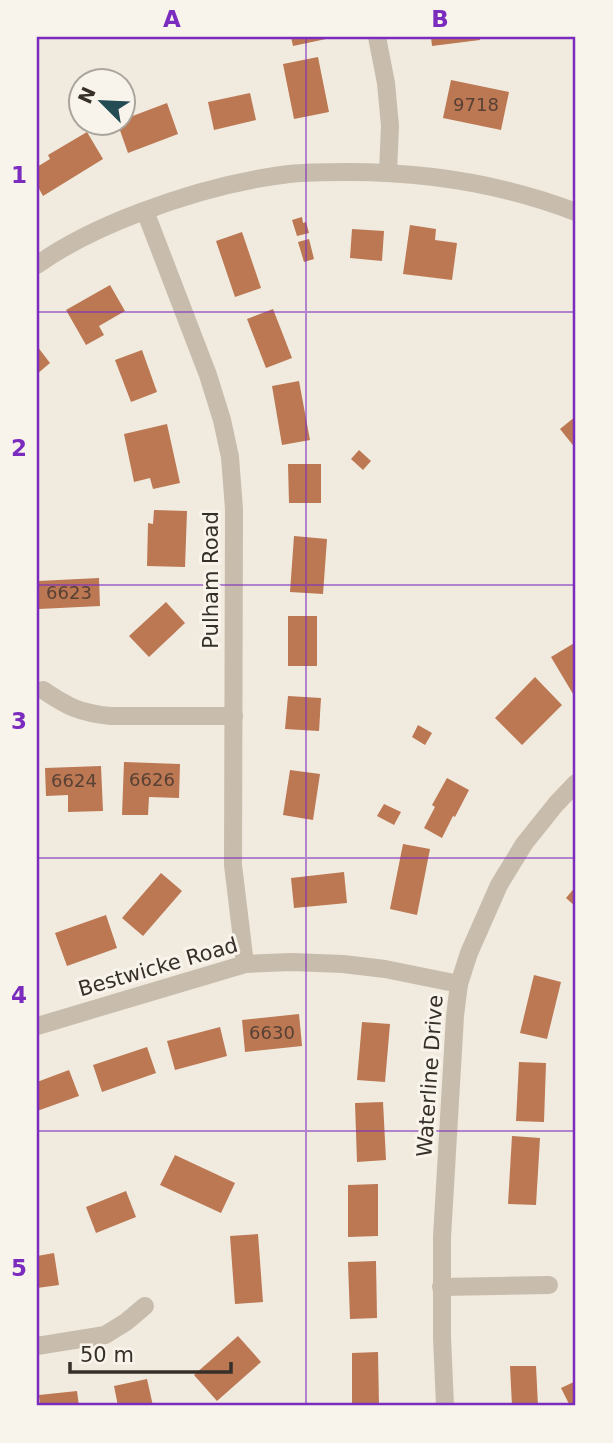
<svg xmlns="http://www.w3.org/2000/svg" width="613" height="1443" font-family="'DejaVu Sans',sans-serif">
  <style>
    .building { fill: #bb7853 }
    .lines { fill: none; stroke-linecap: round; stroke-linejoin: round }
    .minor { stroke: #c8bcac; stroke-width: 18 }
    .grid { fill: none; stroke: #7b2cbf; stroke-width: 2; stroke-opacity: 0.55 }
    .labels { text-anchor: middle; stroke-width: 6; stroke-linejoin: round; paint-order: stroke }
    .number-label { font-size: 18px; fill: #584134 }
    .street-label { font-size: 21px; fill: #372f2a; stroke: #f9f4eb }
    .neatline { fill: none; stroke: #7b2cbf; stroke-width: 2.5 }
    .grid-label { font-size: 23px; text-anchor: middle; font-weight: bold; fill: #7b2cbf }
  </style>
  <rect width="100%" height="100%" fill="#f1eadf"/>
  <g class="building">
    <path d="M291,37H325L326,39L293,46Z"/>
    <path d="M431,37H480V40L432,46Z"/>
    <path d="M318,57L329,112L294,119L283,64Z"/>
    <path d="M451,80L509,92L501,130L443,118Z"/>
    <path d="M250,93L256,120L214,130L208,102Z"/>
    <path d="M167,103L178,134L128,153L117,122H122V120Z"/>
    <path d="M87,132L103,159L43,196L37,185V167L50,159L48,155Z"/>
    <path d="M302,217L303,223L306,222L309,233L297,236L292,220Z"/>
    <path d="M410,225L436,229L435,240L457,243L452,280L403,274Z"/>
    <path d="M352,229L384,231L382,261L350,258Z"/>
    <path d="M242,232L261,288L235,297L216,241Z"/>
    <path d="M309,239L314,259L304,262L298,242Z"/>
    <path d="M110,285L125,311L99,326L104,335L86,345L66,310Z"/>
    <path d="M273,309L292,358L266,368L247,319Z"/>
    <path d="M37,346L50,363L37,374Z"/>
    <path d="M142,350L157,392L131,402L115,360Z"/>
    <path d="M299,381L310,440L282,445L272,386Z"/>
    <path d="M576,416V449L560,429Z"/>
    <path d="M167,424L180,483L153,489L150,478L134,482L124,434Z"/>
    <path d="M359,450L371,461L363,470L351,459Z"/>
    <path d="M288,464H321V503H289Z"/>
    <path d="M154,510L187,511L185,567L147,566L148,523L153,524Z"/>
    <path d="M294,536L327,539L323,594L290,592Z"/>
    <path d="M99,578L100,606L39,609L38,581Z"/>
    <path d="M166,602L185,623L149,657L129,636Z"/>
    <rect x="288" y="616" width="29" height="50"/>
    <path d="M576,642V699L551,657Z"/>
    <path d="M535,677L562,705L522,745L495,718Z"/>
    <path d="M288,696L321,698L319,731L285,729Z"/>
    <path d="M418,725L432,733L425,745L412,737Z"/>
    <path d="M124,762L180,764L179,798L149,797L148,815H122Z"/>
    <path d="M101,766L103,811L68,812V795L46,796L45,768Z"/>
    <path d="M290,770L320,774L313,820L283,815Z"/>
    <path d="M447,778L469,790L455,817L453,816L442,838L424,828L435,807L432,805Z"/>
    <path d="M384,804L401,812L394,825L377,816Z"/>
    <path d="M403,844L430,849L417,915L390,909Z"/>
    <path d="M344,872L347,903L294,908L291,878Z"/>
    <path d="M161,873L182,891L143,936L122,918Z"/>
    <path d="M576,886V907L566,898Z"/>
    <path d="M106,915L117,948L67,966L55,933Z"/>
    <path d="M534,975L561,982L547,1039L520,1033Z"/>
    <path d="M299,1014L302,1046L245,1052L242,1020Z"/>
    <path d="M362,1022L390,1024L385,1082L357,1080Z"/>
    <path d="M220,1027L227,1056L175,1070L167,1041Z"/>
    <path d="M147,1047L156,1073L102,1092L93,1065Z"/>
    <path d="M519,1062L546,1063L544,1122L516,1121Z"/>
    <path d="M69,1070L79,1096L37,1111V1082Z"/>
    <path d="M383,1102L386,1160L357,1162L355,1103Z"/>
    <path d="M512,1136L540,1138L536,1205L508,1204Z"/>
    <path d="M175,1155L235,1183L221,1213L160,1185Z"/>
    <path d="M378,1184V1236L348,1237V1185Z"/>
    <path d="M126,1191L136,1217L96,1233L86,1207Z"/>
    <path d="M258,1234L263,1302L235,1304L230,1236Z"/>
    <path d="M54,1253L59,1285L37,1288V1256Z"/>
    <path d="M376,1261L377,1318L350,1319L348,1262Z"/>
    <path d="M238,1336L261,1362L217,1401L194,1375Z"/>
    <path d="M378,1352L379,1406H352V1353Z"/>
    <path d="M510,1366H536L538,1406H512Z"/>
    <path d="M147,1379L153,1406H118L114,1386Z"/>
    <path d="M576,1381V1406H570L561,1388Z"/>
    <path d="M77,1391L79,1406H40L39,1395Z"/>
  </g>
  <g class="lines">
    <g class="minor">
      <path d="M377,37L386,83L390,126L388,172"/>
      <path d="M145,211L208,375L222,420L230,457L234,509L233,865L245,964"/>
      <path d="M37,265C69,242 104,226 141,212C188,194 239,180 289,174C309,172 328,172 348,172C426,172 503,184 576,212"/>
      <path d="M43,690C68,707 80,713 111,716H234"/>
      <path d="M37,1026L245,964L291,962L343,964L385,969L459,984"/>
      <path d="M441,1287L549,1285"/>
      <path d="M37,1346L105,1335L126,1322L145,1306"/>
      <path d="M445,1406L442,1337V1237L455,1016L459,984L469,953L499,885L524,844L556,804L576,783"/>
    </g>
  </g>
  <path class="grid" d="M306,37V1406M37,312H576M37,585H576M37,858H576M37,1131H576"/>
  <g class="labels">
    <g class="number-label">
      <text x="476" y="111">9718</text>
      <text x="69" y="599">6623</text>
      <text x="152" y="786">6626</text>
      <text x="74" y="787">6624</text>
      <text x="272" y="1039">6630</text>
    </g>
    <g class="street-label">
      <text transform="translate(211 580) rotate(-90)" y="7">Pulham Road</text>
      <text transform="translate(158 967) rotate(-16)" y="7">Bestwicke Road</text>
      <text transform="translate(430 1076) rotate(-86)" y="7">Waterline Drive</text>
    </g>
  </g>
  <rect width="613" height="1443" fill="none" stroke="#f9f4eb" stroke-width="77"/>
  <g transform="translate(102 102) rotate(294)"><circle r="33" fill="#f9f4eb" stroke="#aba59e" stroke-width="2"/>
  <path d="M0-5L12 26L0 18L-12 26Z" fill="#234c54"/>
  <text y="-10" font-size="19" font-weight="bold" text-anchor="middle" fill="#372f2a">N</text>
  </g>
  <path d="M70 1362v10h161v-10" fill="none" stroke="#372f2a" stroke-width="3.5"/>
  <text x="80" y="1362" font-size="21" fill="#372f2a" stroke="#f9f4eb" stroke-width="5" paint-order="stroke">50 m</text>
  <rect x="38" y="38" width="536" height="1366" class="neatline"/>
  <g class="grid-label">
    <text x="172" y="27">A</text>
    <text x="440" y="27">B</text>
    <text x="19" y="183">1</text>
    <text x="19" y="456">2</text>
    <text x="19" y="729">3</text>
    <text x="19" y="1003">4</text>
    <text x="19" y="1276">5</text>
  </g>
</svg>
